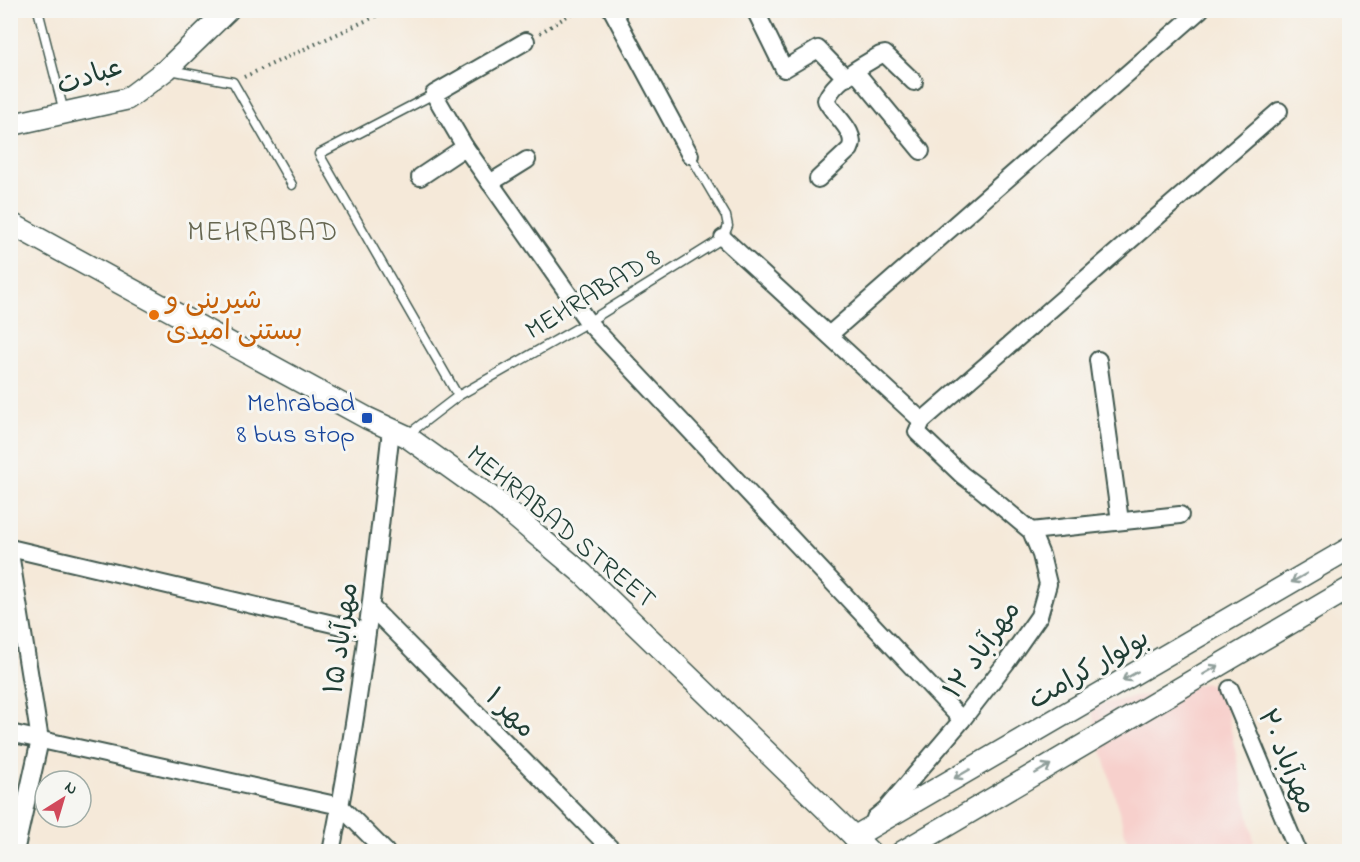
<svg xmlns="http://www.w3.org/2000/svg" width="1360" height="862" font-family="'Indie Flower','Playpen Sans Arabic',sans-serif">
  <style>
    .built { fill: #f7d0cc }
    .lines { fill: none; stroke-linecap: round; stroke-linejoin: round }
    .service-casing { stroke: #3f574d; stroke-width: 11 }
    .minor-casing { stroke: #3f574d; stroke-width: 20 }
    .tertiary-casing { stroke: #3f574d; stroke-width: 24 }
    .path { stroke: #3f574d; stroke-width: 4; stroke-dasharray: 1.5 4.5; stroke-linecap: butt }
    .service { stroke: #fff; stroke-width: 8 }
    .minor { stroke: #fff; stroke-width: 16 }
    .tertiary { stroke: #fff; stroke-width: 21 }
    .oneway { stroke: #8f9e9a }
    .food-dot { fill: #e8710a; stroke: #f6f6f2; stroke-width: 2 }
    .transit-dot { fill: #1a4fb4; stroke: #f6f6f2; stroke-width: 2 }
    .labels { text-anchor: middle; stroke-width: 6; stroke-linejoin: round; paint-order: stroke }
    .street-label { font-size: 27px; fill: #1f3d34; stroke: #f6f6f2 }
    .food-label { font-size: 27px; fill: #c56008; stroke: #f6f6f2; text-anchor: start }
    .transit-label { font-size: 27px; fill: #164399; stroke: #f6f6f2; text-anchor: end }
    .neighbourhood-label { font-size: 28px; letter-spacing: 1.5px; fill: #666650; stroke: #f6f6f2 }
  </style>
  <rect width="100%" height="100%" fill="#f6f6f2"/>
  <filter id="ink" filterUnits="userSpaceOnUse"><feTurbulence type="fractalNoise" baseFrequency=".0167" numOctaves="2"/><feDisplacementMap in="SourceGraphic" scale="12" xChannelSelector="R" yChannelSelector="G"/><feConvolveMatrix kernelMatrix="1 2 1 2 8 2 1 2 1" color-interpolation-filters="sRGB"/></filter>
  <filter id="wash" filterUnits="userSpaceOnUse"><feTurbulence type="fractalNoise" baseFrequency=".008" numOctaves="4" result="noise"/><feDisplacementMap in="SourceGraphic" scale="24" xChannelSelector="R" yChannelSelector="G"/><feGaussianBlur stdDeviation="1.35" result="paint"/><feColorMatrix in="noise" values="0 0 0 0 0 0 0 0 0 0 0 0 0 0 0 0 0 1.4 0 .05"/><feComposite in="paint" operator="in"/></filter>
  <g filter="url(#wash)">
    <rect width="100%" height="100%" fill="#f5e9d9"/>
    <path class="built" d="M1206,683L1223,691L1254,842L1245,847V851H1130L1090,706Z"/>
  </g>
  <g filter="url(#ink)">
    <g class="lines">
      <g class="service-casing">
        <g id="service">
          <path d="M38,10L64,112"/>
          <path d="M170,70L233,82L292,185"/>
          <path d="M434,94L319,154L458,396"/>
          <path d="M406,436L458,396L588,322L723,238L728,226L726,216L690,155"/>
        </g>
      </g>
      <g class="minor-casing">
        <g id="minor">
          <path d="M612,10L690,155"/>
          <path d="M755,10L784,69L818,49L846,78"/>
          <path d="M526,41L434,94L465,147L588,322L962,720"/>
          <path d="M855,71L921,151"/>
          <path d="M420,177L465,147"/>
          <path d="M818,179L850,149C859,133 833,115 826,100C835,79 862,66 880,55L885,54L914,82"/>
          <path d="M490,183L527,160"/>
          <path d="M723,238L922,421"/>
          <path d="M829,335L1200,10"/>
          <path d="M1098,360L1120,521"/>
          <path d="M1031,531L1180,515"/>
          <path d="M10,548L367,632"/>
          <path d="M10,553L40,740L15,852"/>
          <path d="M372,608L614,852"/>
          <path d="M1230,689L1298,852"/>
          <path d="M10,733L340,806L386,852"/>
          <path d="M875,818L886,809L962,720L1006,663L1039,616L1048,584L1041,555L1031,531L982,490L962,475L917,432L922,421L1279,111"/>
          <path d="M331,852C360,712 375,571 391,430"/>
        </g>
      </g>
      <g class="tertiary-casing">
        <g id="tertiary">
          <path d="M10,125L127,99L167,69L228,10"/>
          <path d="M10,223L367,418L406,436L494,499L583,574L870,852"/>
          <path d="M854,837L1350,548"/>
          <path d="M902,852L1350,588"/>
        </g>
      </g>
      <g class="path">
        <path d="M540,33L577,10"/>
        <path d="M244,77L389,10"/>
      </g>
      <use href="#service" class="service"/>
      <use href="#minor" class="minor"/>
      <use href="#tertiary" class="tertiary"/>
    </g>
    <defs><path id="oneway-shaft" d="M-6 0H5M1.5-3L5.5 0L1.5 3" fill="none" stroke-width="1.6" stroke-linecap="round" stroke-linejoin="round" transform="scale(1.5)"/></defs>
    <g class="oneway">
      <use href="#oneway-shaft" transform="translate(1299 578) rotate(150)"/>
      <use href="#oneway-shaft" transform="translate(1211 670) rotate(-30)"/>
      <use href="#oneway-shaft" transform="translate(1130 676) rotate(150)"/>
      <use href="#oneway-shaft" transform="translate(1043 769) rotate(-30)"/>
      <use href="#oneway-shaft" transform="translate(962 774) rotate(150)"/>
    </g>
  </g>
  <circle class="food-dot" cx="154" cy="315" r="6"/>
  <rect class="transit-dot" x="361" y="412" width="12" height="12" rx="3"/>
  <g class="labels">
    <g class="street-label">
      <text transform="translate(89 75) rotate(-18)" y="9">عبادت</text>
      <text transform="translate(592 293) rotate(-31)" y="9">MEHRABAD 8</text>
      <text transform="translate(562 526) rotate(40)" y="9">MEHRABAD STREET</text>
      <text transform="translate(340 638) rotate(-82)" y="9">مهرآباد ۱۵</text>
      <text transform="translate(981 649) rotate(-55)" y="9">مهرآباد ۱۲</text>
      <text transform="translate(1088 668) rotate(-30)" y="9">بولوار کرامت</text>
      <text transform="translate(511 712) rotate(45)" y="9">مهر ۱</text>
      <text transform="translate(1288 761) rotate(67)" y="9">مهرآباد ۲۰</text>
    </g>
    <g class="food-label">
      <text x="166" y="308">شیرینی و<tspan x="166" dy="31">بستنی امیدی</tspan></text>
    </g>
    <g class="transit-label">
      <text x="355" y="411">Mehrabad<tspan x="355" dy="31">8 bus stop</tspan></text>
    </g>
    <g class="neighbourhood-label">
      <text x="263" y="240">MEHRABAD</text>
    </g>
  </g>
  <rect width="1360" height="862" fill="none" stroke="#f6f6f2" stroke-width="36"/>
  <g transform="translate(63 799) rotate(37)"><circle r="28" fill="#f6f6f2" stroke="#a0aca6" stroke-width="1.5"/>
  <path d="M0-4.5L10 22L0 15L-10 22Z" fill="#d1495b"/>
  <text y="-9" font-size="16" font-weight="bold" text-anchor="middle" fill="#1f3d34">N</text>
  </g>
</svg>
